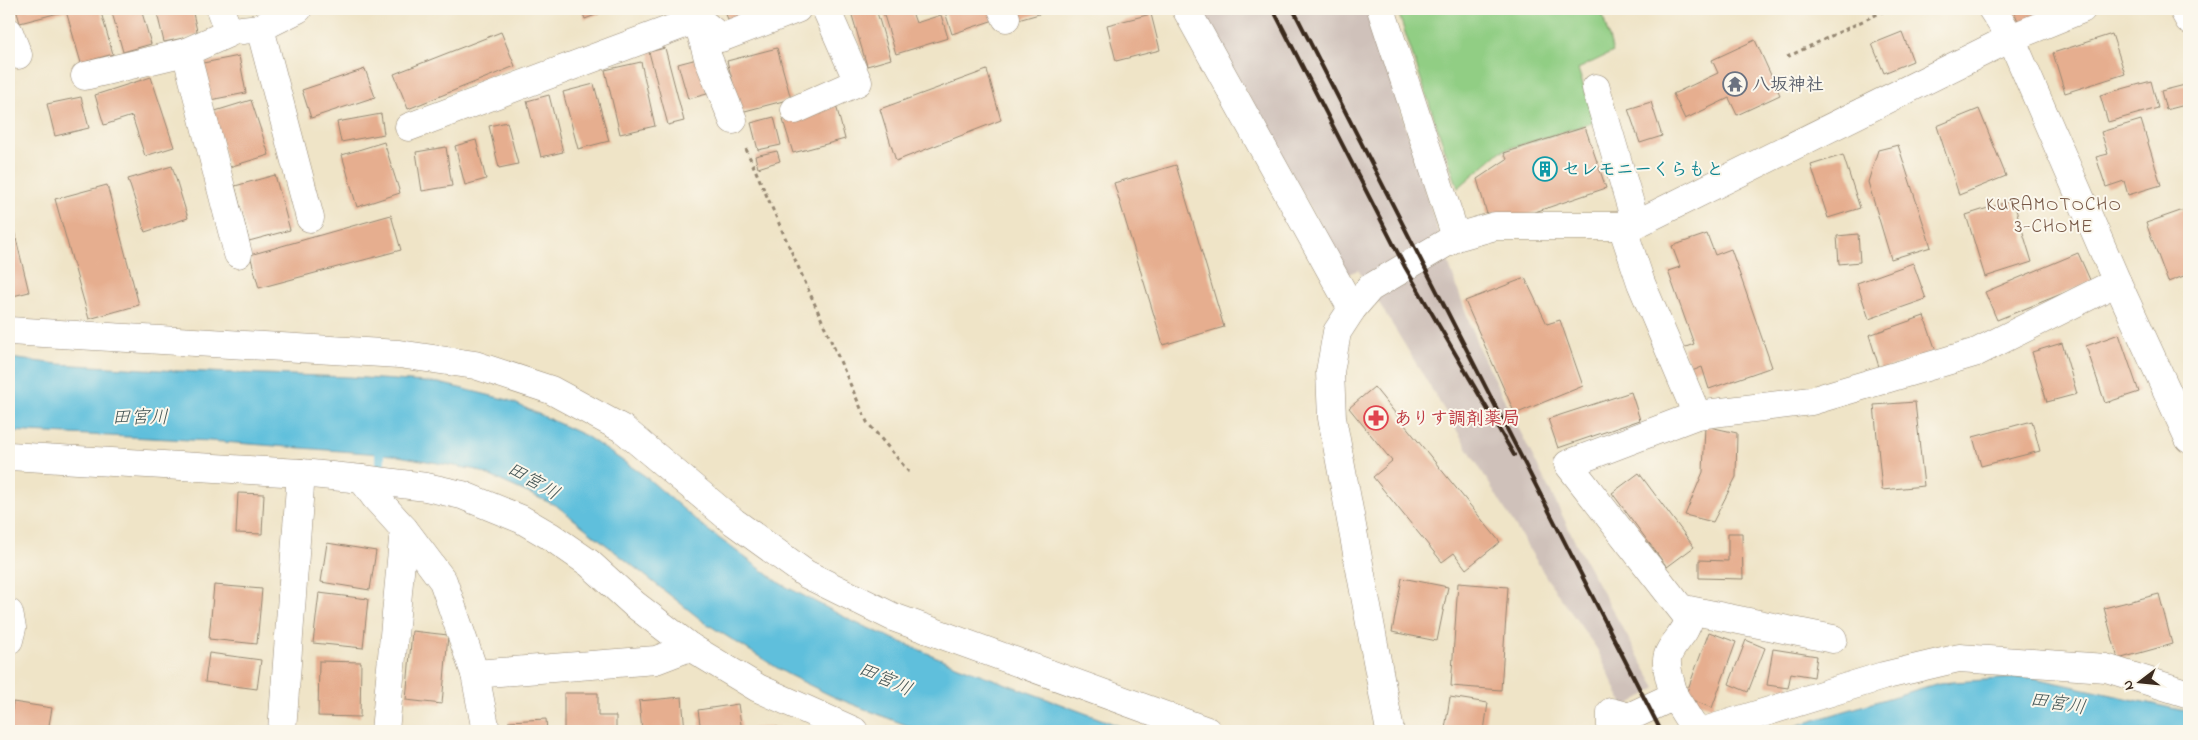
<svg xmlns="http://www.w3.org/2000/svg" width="2198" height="740" font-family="'Indie Flower','Klee One',sans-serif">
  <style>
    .industrial { fill: #cfc1ba }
    .green { fill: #91ce84; stroke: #667c51 }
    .water { fill: #5ebfdc; stroke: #4c747d }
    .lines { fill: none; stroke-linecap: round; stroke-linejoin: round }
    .stream { stroke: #5ebfdc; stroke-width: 10 }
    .building { fill: #e6ae8f }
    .minor-casing { stroke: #958772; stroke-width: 29 }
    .path { stroke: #958772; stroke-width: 3; stroke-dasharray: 4 4; stroke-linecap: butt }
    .minor { stroke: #fff; stroke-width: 28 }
    .rail { stroke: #3b2a1e; stroke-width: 4 }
    .labels { text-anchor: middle; stroke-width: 4; stroke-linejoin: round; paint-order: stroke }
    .worship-label { font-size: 18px; font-weight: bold; fill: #5b616d; stroke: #fbf7ec; text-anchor: start }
    .culture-label { font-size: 18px; font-weight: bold; fill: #0d838f; stroke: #fbf7ec; text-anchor: start }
    .health-label { font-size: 18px; font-weight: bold; fill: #be3a42; stroke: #fbf7ec; text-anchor: start }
    .neighbourhood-label { font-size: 19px; letter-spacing: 1px; fill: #775846; stroke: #fbf7ec }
    .water-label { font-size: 19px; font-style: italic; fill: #465757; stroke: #fbf7ec }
  </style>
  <rect width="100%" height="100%" fill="#fbf7ec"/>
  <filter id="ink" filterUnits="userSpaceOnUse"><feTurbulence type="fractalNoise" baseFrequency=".02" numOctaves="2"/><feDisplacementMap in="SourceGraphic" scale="10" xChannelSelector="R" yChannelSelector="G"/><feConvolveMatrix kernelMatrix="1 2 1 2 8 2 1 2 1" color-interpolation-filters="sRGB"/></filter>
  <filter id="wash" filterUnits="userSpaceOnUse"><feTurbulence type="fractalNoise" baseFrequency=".0096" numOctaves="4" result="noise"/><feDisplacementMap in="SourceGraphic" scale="20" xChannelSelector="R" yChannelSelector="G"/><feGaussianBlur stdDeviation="1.12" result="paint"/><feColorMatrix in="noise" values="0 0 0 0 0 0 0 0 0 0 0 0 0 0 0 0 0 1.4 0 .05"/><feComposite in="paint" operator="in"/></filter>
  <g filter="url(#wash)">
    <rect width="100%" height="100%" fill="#efe4c7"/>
    <path class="industrial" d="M1199,9H1370L1442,245L1479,349L1584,559L1656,688L1643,696L1624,707L1597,649L1548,580L1370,288L1358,270L1348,274Z"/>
    <path class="green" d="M1397,9H1601L1613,52L1578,69L1595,122L1501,151L1458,188Z"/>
    <g class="water">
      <path d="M9,358L58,364L178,371L349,377L439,383L508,400L586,436L645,476L705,528L781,584L856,623L958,666L1133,731H921L834,697L787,674L704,622L557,506L477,470L393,455L210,441L9,431Z"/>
      <path d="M2030,677L2189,712V731H1778L1939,683Z"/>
    </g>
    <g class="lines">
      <path class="stream" d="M380,470V441"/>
    </g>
    <g id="blocks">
      <g class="building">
        <path d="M16,9H100L113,54L81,63L66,11L20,23Z"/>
        <path d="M111,9H141L151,44L123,52Z"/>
        <path d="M156,9H192L198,35L164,42Z"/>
        <path d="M581,9H611L585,19Z"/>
        <path d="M724,9H770L729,22Z"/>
        <path d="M862,9H876L891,59L867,66L851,12Z"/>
        <path d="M882,9H911L916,23L941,15L948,38L896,54Z"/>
        <path d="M944,9H991L994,20L952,34Z"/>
        <path d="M1014,9H1038L1039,14L1018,20Z"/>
        <path d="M2013,9H2058L2020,26Z"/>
        <path d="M1151,14L1160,50L1116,61L1107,25Z"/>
        <path d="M501,32L515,66L408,109L394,74Z"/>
        <path d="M1902,32L1913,61L1884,73L1872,44Z"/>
        <path d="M2112,34L2125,74L2065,93L2053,53Z"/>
        <path d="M1755,40L1780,95L1737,115L1729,98L1685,119L1673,94L1718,73L1712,60Z"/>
        <path d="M665,48L684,121L668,125L649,52Z"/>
        <path d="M777,48L791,99L741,112L727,61Z"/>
        <path d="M239,56L246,93L210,100L203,63Z"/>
        <path d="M697,59L707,94L688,99L678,64Z"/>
        <path d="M641,62L655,126L620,134L605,70Z"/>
        <path d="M365,69L375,97L311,118L302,90Z"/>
        <path d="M987,70L1001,120L896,161L880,109Z"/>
        <path d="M151,77L174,147L145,156L132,116L104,125L95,95Z"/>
        <path d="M2151,81L2158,108L2108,122L2100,95Z"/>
        <path d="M594,84L609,141L578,149L563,92Z"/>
        <path d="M2189,84V104L2166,110L2161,91Z"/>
        <path d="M549,95L563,152L541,157L527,101Z"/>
        <path d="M81,97L89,128L55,136L47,104Z"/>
        <path d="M251,100L269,155L229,167L212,112Z"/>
        <path d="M1651,102L1662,136L1640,143L1628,109Z"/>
        <path d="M836,105L845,139L793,153L783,120Z"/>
        <path d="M1979,109L2006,176L1959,195L1937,126Z"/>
        <path d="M381,114L384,134L341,142L337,122Z"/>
        <path d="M774,117L781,145L758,150L751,123Z"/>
        <path d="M2141,120L2161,185L2128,195L2124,181L2106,187L2096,157L2108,154L2101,132Z"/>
        <path d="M507,122L518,164L499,168L489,126Z"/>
        <path d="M1585,127L1606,188L1526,215L1487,214L1477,179L1507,159L1504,153Z"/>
        <path d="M476,140L486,179L465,185L455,146Z"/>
        <path d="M384,142L400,193L357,207L342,155Z"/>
        <path d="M1898,145L1931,247L1891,259L1868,182L1878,150Z"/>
        <path d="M446,147L452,186L422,191L416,152Z"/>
        <path d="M777,151L780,161L758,168L755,156Z"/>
        <path d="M1843,155L1860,208L1828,218L1811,165Z"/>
        <path d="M1176,165L1224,327L1163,345L1114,183Z"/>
        <path d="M172,166L188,218L145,232L128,179Z"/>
        <path d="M275,175L290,230L249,241L235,186Z"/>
        <path d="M107,185L139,305L89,319L55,199Z"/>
        <path d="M2013,200L2032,262L1985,277L1966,215Z"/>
        <path d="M2189,208V274L2168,282L2146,223Z"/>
        <path d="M391,215L401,250L259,288L250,255Z"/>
        <path d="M9,222H12L29,292L9,297Z"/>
        <path d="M1707,234L1715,255L1731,249L1772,367L1709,389L1702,367L1692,371L1683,348L1694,344L1668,271L1680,267L1672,246Z"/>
        <path d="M1858,234L1860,262L1839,264L1837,236Z"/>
        <path d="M2078,253L2091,282L1997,320L1985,292Z"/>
        <path d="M1913,263L1926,299L1869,319L1857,283Z"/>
        <path d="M1525,278L1547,324L1560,320L1583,386L1515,414L1465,301Z"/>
        <path d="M1924,316L1936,351L1880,370L1869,335Z"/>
        <path d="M2119,334L2139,392L2105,403L2086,346Z"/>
        <path d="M2062,343L2077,394L2047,402L2032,352Z"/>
        <path d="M1374,387L1500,542L1466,569L1454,553L1442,562L1373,477L1392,461L1349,408Z"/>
        <path d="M1631,392L1640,420L1558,448L1548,419Z"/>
        <path d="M1915,402L1924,486L1882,490L1874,405Z"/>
        <path d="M2032,421L2040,451L1981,466L1973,437Z"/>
        <path d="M1705,426L1737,433L1736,477L1713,522L1685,515L1703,472Z"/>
        <path d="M1639,473L1694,547L1667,567L1612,493Z"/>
        <path d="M238,493L264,494L262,534L236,533Z"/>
        <path d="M1728,533H1742L1743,579L1699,578V560L1728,561Z"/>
        <path d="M327,543L376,551L370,590L321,582Z"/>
        <path d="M1402,578L1448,587L1437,641L1392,632Z"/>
        <path d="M1458,583L1508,587L1501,690L1451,686Z"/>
        <path d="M214,585L262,589L257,644L209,639Z"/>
        <path d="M319,593L368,599L363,648L313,643Z"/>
        <path d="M2159,594L2172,644L2118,659L2104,608Z"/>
        <path d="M412,631L448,635L442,704L406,700Z"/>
        <path d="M1709,632L1736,642L1712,708L1685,697Z"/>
        <path d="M1746,640L1765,648L1748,692L1729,684Z"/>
        <path d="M1773,649L1817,656L1814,677L1791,673L1788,688L1767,685Z"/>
        <path d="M209,653L261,660L257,689L205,682Z"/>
        <path d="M319,661L361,662L360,717L318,716Z"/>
        <path d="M564,693H598V716H616V731H564Z"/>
        <path d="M682,697L685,731H642L639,701Z"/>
        <path d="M1450,697L1488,703L1484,731L1445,729Z"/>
        <path d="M13,702L52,708L48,731H9Z"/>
        <path d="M738,704L742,731H701L698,710Z"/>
        <path d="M546,719L547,731H510L509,721Z"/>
        <path d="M778,727L779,731H752V728Z"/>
      </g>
    </g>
  </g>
  <g filter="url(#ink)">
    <use href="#blocks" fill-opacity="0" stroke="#958772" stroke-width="1"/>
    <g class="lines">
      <g class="minor-casing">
        <g id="minor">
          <path d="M220,9L229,33L186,52L238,254"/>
          <path d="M1002,9L1006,18"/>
          <path d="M1186,9L1352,309"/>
          <path d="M1381,9L1456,237L1495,226H1622L1636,224L2011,38L2082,9"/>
          <path d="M1992,9L2011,38L2117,282L2189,439"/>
          <path d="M2183,9L2189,20"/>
          <path d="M696,15L708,58L733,120"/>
          <path d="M260,28L310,218"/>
          <path d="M242,30L260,28L298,9"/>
          <path d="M9,32L18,55"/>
          <path d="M85,76L186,52"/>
          <path d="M1596,88L1636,224"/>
          <path d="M795,110L858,82L826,9"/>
          <path d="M409,127L698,19L721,38L797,9"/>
          <path d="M1622,226L1641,283L1697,415"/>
          <path d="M9,331L399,354L475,365L551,390L623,429L734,522L806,574L893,617L1207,731"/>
          <path d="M9,456L301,473L362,479L426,487L462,495L521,519L550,536L589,563L634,604L690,647L758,688L854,731"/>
          <path d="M362,479L375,497L404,529L443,581L475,674"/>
          <path d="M1684,609L1833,639"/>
          <path d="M9,613L12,628L9,640"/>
          <path d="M1674,696L1696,731"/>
          <path d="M282,731L301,473"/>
          <path d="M385,731L404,529"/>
          <path d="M486,731L475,674L656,660L690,647"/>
          <path d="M1390,731L1332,418L1330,372L1337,332L1352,309L1370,288L1456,237"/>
          <path d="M1611,731V712L1629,717L1674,696C1672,685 1666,671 1667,660C1668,646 1686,635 1689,619L1568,464L1697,415L1811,401L1977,352L2117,282"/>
          <path d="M1704,731L1883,676L1959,658L2106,668L2189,694"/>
        </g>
      </g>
      <g class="path">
        <path d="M1787,57L1888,9"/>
        <path d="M746,149L867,422L909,472"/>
      </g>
      <use href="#minor" class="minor"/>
      <g class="rail">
        <path d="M1273,9L1405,267L1514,455"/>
        <path d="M1293,9L1661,731"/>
      </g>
    </g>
  </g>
  <defs>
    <g id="temple-ring" transform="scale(1.25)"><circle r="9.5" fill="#fbf7ec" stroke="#6b7280" stroke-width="1.5"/><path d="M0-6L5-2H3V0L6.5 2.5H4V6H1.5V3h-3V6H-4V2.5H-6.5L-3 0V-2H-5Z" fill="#6b7280"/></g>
    <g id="building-ring" transform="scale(1.25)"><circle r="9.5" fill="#fbf7ec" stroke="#0f9aa8" stroke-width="1.5"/><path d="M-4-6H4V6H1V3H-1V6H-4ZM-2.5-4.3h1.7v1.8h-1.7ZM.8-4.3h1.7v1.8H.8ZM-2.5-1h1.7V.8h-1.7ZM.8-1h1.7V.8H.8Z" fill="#0f9aa8"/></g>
    <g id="pharmacy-ring" transform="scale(1.25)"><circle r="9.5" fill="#fbf7ec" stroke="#e0444e" stroke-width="1.5"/><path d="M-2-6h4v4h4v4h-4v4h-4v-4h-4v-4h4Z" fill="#e0444e"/></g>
  </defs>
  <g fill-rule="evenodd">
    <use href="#temple-ring" x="1735" y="84"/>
    <use href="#building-ring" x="1545" y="169"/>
    <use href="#pharmacy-ring" x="1376" y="418"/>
  </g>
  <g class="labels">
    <g class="worship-label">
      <text x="1752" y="90">八坂神社</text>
    </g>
    <g class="culture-label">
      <text x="1562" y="175">セレモニーくらもと</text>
    </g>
    <g class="health-label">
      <text x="1394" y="424">ありす調剤薬局</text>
    </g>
    <g class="neighbourhood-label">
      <text x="2054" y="210">KURAMOTOCHO<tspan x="2054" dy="22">3-CHOME</tspan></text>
    </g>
    <g class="water-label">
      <text x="140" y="423">田宮川</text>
      <text transform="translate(534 480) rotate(30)" y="7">田宮川</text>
      <text transform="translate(886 678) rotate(24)" y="7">田宮川</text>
      <text transform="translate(2058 702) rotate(9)" y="7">田宮川</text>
    </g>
  </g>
  <rect width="2198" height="740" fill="none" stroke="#fbf7ec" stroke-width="30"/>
  <g transform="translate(2140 682) rotate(254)" stroke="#fbf7ec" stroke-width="4" paint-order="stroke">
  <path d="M0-4L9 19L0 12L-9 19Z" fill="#3b2a1e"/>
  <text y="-8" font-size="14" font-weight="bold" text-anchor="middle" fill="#3b2a1e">N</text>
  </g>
</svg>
